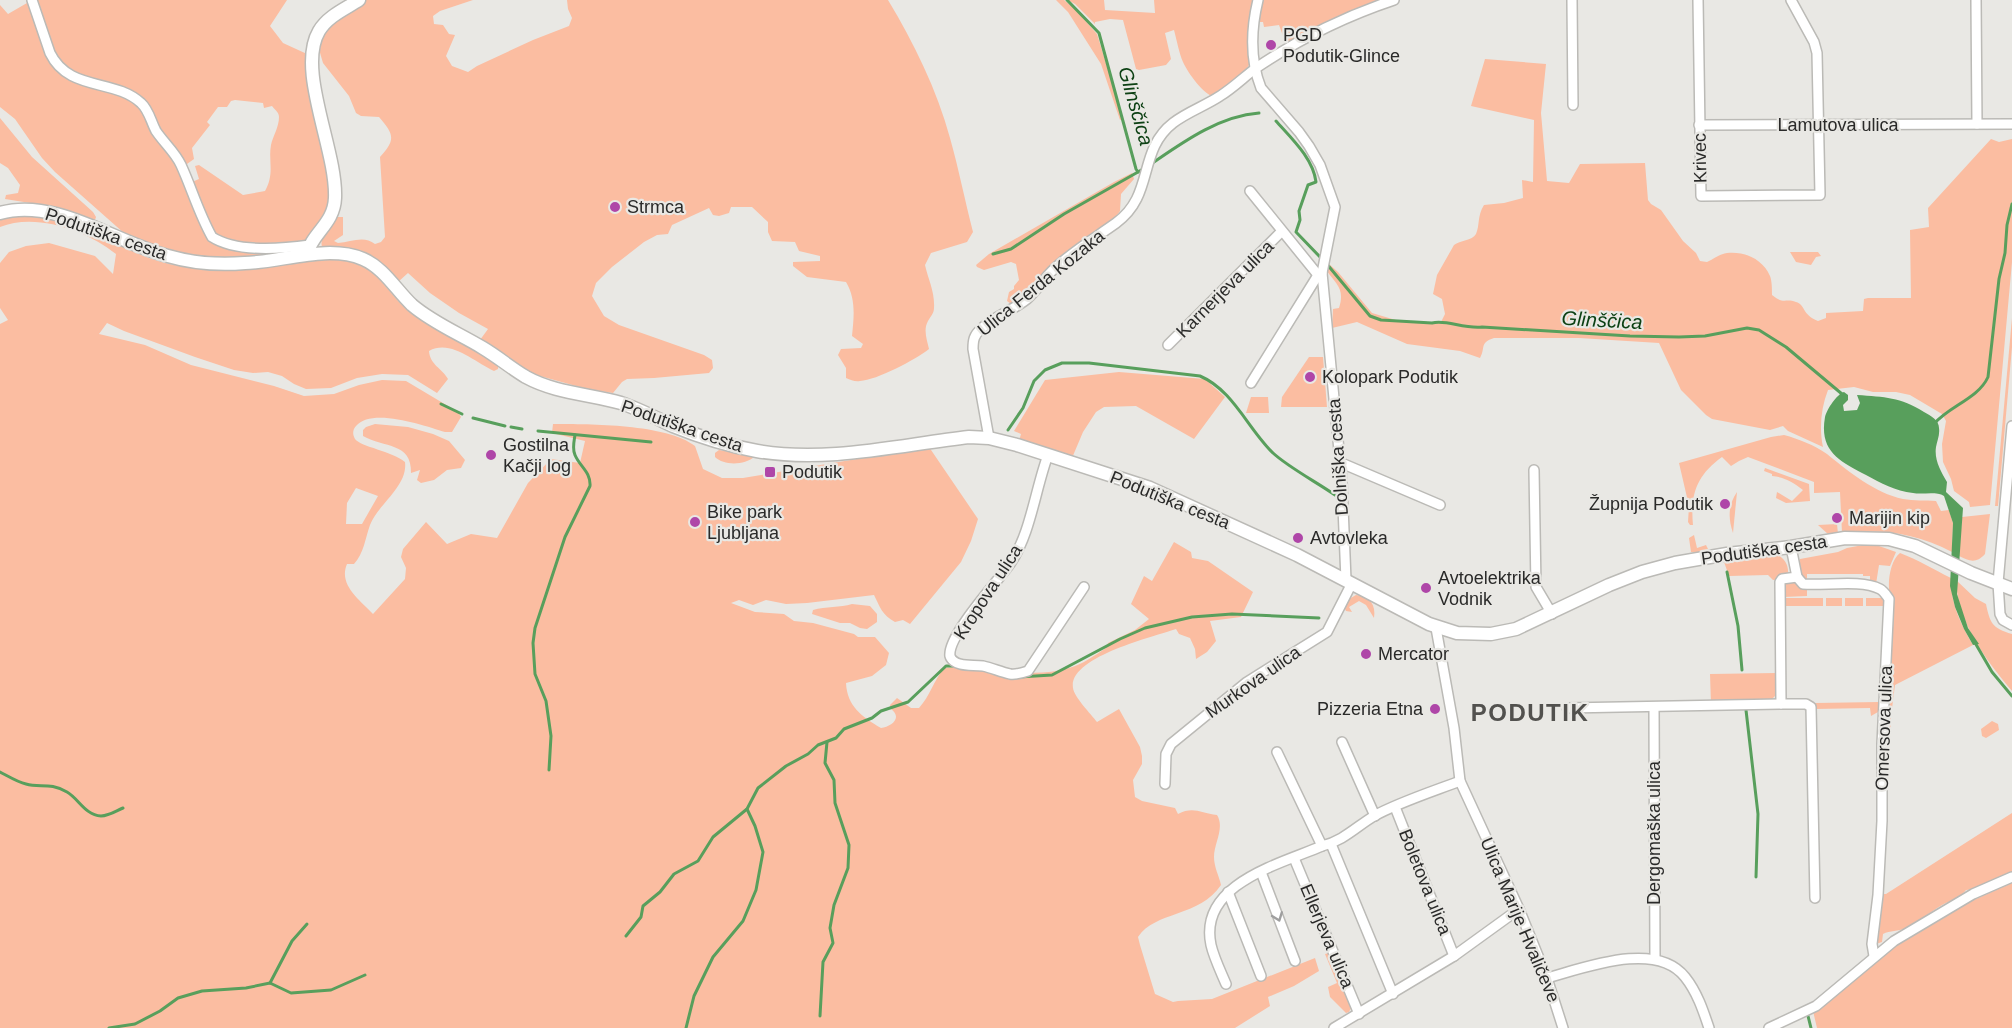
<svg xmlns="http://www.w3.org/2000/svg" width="2012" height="1028" font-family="Arial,sans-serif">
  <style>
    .green { fill: #fbbda1; fill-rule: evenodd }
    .water { fill: #589f5c }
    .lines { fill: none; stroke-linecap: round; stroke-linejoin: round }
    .stream { stroke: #589f5c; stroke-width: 3 }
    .minor-casing { stroke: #bbbab6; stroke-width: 12 }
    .tertiary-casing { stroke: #bbbab6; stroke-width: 15 }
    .minor { stroke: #fff; stroke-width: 9 }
    .tertiary { stroke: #fff; stroke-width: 12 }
    .oneway { stroke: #9f9f9f }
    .poi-dot { fill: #af46a8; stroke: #e9e8e4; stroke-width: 2 }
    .labels { text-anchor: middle; stroke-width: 4.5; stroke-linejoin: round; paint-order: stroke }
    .poi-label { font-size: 18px; fill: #2a2a29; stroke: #e9e8e4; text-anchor: start }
    .street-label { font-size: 18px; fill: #2a2a29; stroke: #e9e8e4 }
    .water-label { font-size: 20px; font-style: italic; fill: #0d4114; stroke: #e9e8e4 }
    .district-label { font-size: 24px; font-weight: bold; letter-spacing: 1.5px; fill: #52514e; stroke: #e9e8e4 }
  </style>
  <rect width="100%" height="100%" fill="#e9e8e4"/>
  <g class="green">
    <path d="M26,0H30L53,63L139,104L172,155L210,239L272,251L273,256L244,258L196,256L164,250L125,234L55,172L42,158L15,119L0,107V5L8,14L27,3Z"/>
    <path d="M36,0H287L270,26L283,43L307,54V68L330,173V207L310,239L277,246L223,241L213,234L192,182L199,179L195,166L199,165L243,195L265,191C275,173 268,161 271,145C273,136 279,127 279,117C279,112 275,110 272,106L264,108L263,103L235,100L231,101L227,107H218L207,122L210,125L192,148L194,159L187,164H183L159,131L141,100L88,82L55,60Z"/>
    <path d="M364,0H473L440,11L433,16L434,24L443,25L449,34L455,35L446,56L452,66L468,72L477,66L533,40L569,26L572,18L568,9L567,0H888C914,43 937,90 950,138C959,170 965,201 973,232L967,242L931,253L925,265C928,279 935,292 934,308C934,313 931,316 928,321C923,330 927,340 929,349C915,360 877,380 860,381C855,382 851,380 846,378V368L838,355L841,349L861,348L863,344L852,336C854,316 856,299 846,282L807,277L793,266V262L820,261V256L799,251L795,242L772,241L768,232V222L752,207H731L729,213L719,216L713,215L709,208L672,225L668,234L657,235L644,242L612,267L596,283L592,296L604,316L619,325L704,355L712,360L713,368L709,373L654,378L627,379L622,382L613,393L587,389L529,373L504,354L480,340L488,329L459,313L430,293L408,273L398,282L378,260L362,251L322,247C319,236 330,225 337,217H343V235L334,241L338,243C351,242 364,235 375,244L381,242L385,237L380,157C396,140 394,134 379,117L361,116L356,113L349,96L323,63L318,46L324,31Z"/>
    <path d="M1056,0H1064L1074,8L1097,34L1123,119L1120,120L1101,64L1068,12Z"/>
    <path d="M1068,0H1104L1105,10L1155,13L1154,0H1256L1249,65L1243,74L1214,97C1203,94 1188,73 1183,62C1179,53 1177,41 1174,30L1165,33L1171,59L1166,65L1139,70L1136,69L1123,20L1110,19L1095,22V24L1075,4Z"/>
    <path d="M1261,0H1387L1287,47L1279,25L1264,27L1263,22H1256Z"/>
    <path d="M1485,59L1546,64L1541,113L1547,181L1569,183L1580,164L1645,163L1648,200L1651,204L1661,210L1683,241L1696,253L1700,261L1707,262C1714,259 1719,254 1727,253C1744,251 1763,259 1770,276C1772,281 1772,289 1772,295C1784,305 1785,298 1796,302C1805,304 1802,315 1818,321L1826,318V313L1863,311L1864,299L1868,298H1911L1910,230L1929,227L1928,208L1991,139L1999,142L2012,139V262L1990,505L1970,507L1969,502L1954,491L1951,479L1943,462L1942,444L1946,421L1942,414L1910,395L1896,392H1873L1854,387L1828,390C1821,408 1819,428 1823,447L1788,431L1783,426L1770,430L1712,419L1706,415L1681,390L1659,343L1579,338H1494C1479,343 1486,347 1480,358L1460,351L1407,344L1357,322L1332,328L1333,309L1339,308C1345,289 1337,285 1326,270V266L1329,264L1338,272L1372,313L1399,321L1433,324L1441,322L1445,314L1442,299L1433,294L1437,275L1454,245C1460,240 1472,241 1476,234C1480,225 1477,216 1484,205L1504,203L1523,198L1522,180L1533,182L1534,120L1471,106Z"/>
    <path d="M0,118L32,157L93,212L96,217L95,220L49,206L5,199L6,195L18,193L20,185L8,168L0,163Z"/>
    <path d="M1132,173L1134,179L1121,194L1120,211L1113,221L1017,304H1011L1007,301L1009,292L1014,289V286L1019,280L1016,264L1011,262L984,270L977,267L976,265L989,254L1114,182Z"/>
    <path d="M24,215C58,218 89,230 119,244C130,249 141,256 152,259C172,266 195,269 215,270C233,271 251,270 269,267C299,263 334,252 363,267C382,276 392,298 409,311C436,332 469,346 498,364V369L494,371C474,362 451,339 429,351C430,365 442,368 448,379L437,393L408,375L382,374L357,378L331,388L306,389L294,384L282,376L268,372L253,373L234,370L195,357L124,331L107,323L99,334L145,345L191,365L274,386L304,396L334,394L359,385L382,380L406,381L458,412L461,417L452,432H445C425,426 372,407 356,426C353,429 352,434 355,439C361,447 392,451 405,462C408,486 379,503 370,525C365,539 364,553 354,564H347C338,585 360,600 373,614L405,579L406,568L401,557L403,549L426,522L447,544L471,534L497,538L528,483L551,459L580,463L585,441L552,433L553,424C590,424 667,424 695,446L703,469L722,478H743L929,447L978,519L971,541L961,562L910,624L903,620L895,622C882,615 880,607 874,595L807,603L786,604L766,600L753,605L739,600L731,603L755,612L784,614L794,621L813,623L854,634L858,637H875L889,653L886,665L872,676L846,683C847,706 862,717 881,728C891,727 903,718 891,709L890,705L897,698L911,708H919C930,696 934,680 944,668C987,663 1026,681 1069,668C1082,665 1095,655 1106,648L1108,643L1135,630L1149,619L1131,604L1144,576L1152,581L1174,542L1191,552L1192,558L1208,561L1253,592L1241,617L1210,621L1216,641L1207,652L1196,659L1195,649L1190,638L1179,634L1176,629C1153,637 1068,657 1073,688C1074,697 1091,714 1097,722L1119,709L1140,747L1142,756V764L1133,780L1135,797L1142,801L1175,808L1178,814C1193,806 1201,813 1217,815C1225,828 1214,843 1214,857C1214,867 1219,876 1221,885C1200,917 1155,911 1138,937L1140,945L1155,994L1173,1002L1178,1001L1212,999L1315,958L1319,971L1294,986L1268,997L1270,1006L1235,1028H0V324L8,320L0,308V263L9,252L26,246L49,243L95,256L113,274L116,254C88,231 36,212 0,227V219ZM356,488L378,496L362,524H346L347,503Z"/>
    <path d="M1790,252H1818L1821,256L1816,257L1811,265L1796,262Z"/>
    <path d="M2012,318V347L1998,506H1995Z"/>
    <path d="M1309,357H1323L1327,407H1281L1282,397Z"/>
    <path d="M1119,372L1205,379L1225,397L1194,439L1136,406L1104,407L1096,412L1083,432L1072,458L1019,441L1021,434L1014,431L1045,380Z"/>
    <path d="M1251,397H1268L1269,413H1246Z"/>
    <path d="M375,424L408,427L433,434L449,441L465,460L461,468L447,470L434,480L421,483L417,480L420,470L411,473C412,442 384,448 363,436V430L366,427Z"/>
    <path d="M1784,435C1799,439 1814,445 1827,454C1849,472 1875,493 1903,499C1914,501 1925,500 1936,501L1941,511L1949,510L1953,523L1952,552C1915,533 1883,529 1842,533L1840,492L1814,493V482L1748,457L1739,461L1731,466L1722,457C1697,475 1690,494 1693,525H1690L1688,522L1689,506L1679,463L1771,437Z"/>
    <path d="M719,450L752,456L754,457C745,465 724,466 715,457V453Z"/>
    <path d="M1765,468L1809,484L1810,501L1786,503L1776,498L1777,492L1792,501L1803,490C1793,482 1784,477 1772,476V474L1764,471Z"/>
    <path d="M1737,492L1733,533C1728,518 1728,505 1737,492Z"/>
    <path d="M1990,514L1985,554C1976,564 1969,561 1959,556L1962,517Z"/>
    <path d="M1837,524L1838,534L1829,535L1818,525Z"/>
    <path d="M1694,535L1697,548L1706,545L1708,549L1698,553L1691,552L1689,538Z"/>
    <path d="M1863,545L1879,546L1896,552L1890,566L1879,565L1876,584L1870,582V576H1863V574H1807V581C1799,578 1796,565 1800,559L1838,552L1847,548Z"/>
    <path d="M1900,553C1918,560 1933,569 1951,578C1950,602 1961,625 1973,645L1895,685L1891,716L1883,894H1886L2012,813V872C1996,878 1985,889 1966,890C1960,898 1951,900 1942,905C1930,912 1919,922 1906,928C1898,932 1890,930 1883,934L1882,942L1876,944L1894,609C1893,604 1891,600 1890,595C1887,583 1890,561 1900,553Z"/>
    <path d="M1775,554C1784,557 1789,565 1788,574L1781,579L1773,580L1768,575L1729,576L1724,562Z"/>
    <path d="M1795,580L1807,589V596L1783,597L1782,583Z"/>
    <path d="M1956,580L1975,598L1986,604C1990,623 1992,628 2012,634V691C1986,660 1957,622 1956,580Z"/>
    <path d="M1356,595C1370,596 1376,605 1374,618L1366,605L1359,601L1349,607L1352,612L1346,611L1344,607L1349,599Z"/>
    <rect x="1782" y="598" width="41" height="8"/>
    <rect x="1826" y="598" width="16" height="8"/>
    <rect x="1845" y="598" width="18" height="8"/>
    <path d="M1866,598H1882L1885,606H1866Z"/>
    <path d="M852,604L870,606L877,614V622L867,629L860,628L850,623H840L812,614L813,610C826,606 840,608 852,604Z"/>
    <path d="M1776,673L1778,676V693L1768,703L1711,704L1710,674Z"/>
    <path d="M1879,702L1878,712L1871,716L1870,708L1815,709L1813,705L1815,703Z"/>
    <path d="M1992,721L1998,724L1999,730L1986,738L1982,736L1981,729Z"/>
    <path d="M2012,883V1028H1817L1813,1011L1900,942L1944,918L1958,907Z"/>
    <path d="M1329,953L1351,1008L1349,1012L1346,1013L1330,997L1328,987L1337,983L1325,954Z"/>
  </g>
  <path class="water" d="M1844,392L1848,395V400L1843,405L1844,411L1857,410L1860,403L1857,395C1885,397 1900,397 1924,412C1931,416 1939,420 1939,428C1940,435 1937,441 1936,447C1934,460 1941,472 1947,482L1946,492L1963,508L1957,594L1968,628L1979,644L1973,645L1964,629L1955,607L1950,586L1953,523L1944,496C1936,491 1922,495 1913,493C1895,491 1881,483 1866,475C1839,461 1819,451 1825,417C1827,409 1837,394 1844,392Z"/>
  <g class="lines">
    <g class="stream">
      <path d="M1067,0L1099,33L1136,169L1138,172L1143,169"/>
      <path d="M1276,121C1291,138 1313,158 1316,182L1308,185L1299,211L1300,220L1296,232L1321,258"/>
      <path d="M1151,164C1183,142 1219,116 1259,113"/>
      <path d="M993,254L1011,249L1064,214L1138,172"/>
      <path d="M1326,263L1370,316L1381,320L1432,323C1446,319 1463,329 1482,327L1630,336L1679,337L1705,336L1747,328L1759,330L1786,347L1842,394"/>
      <path d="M441,404L462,414"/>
      <path d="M473,418L505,426"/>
      <path d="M1934,424C1949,406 1978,399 1988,377L1999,279L2005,253L2007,225L2012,204"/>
      <path d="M511,427L522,429"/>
      <path d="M1008,430L1023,408L1034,381L1045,370L1062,363H1089L1200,376C1233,390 1248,429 1273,453C1288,467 1318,483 1335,495"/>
      <path d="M538,431L651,442"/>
      <path d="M1727,572L1738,626L1742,670"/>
      <path d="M1974,641L1992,672L2012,696"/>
      <path d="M1019,677L1052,675L1120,639L1145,628L1192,617L1232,614L1319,618"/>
      <path d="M1746,710L1758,814L1756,877"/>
      <path d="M549,770L551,736L546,701L535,674L533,643L535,628L565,537L590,486C591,472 580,467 575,455C572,449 574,442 575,435"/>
      <path d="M0,772C8,776 17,782 26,784C40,788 50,782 67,792C79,799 85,815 101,816C109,816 116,811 123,808"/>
      <path d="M626,936L641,917L643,906L660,892L674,874L698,861L713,837L747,809L758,788L786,766L808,754L818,745L836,738L844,729L872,718L881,711L908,702L946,666H957"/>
      <path d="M270,983L292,941L307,924"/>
      <path d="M820,1016L823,962L833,943L830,928L834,905L848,868L849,845L835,803L834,780L825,763L827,742"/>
      <path d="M1808,1016L1811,1028"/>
      <path d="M109,1028L135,1024L160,1011L178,998L202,991L246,988L270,983L291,993L331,990L365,975"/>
      <path d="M686,1028L694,996L713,957L743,921L756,890L763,852L755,826L747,809"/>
    </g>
    <g class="minor-casing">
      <g id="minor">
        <path d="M32,0L50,53C69,92 114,78 141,103C149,110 151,122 156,131C164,143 175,152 181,165C192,189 199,214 212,237C237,253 281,249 310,245"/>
        <path d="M1258,0C1251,29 1250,60 1261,88L1299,132L1309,146L1320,165L1335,207L1322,273L1342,482L1346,580"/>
        <path d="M1572,0L1573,105"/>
        <path d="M1698,0L1701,196L1820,195L1817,53L1814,42L1791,0"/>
        <path d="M1976,0L1977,124"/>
        <path d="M1699,125L2012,124"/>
        <path d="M1250,191L1318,275L1322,273"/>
        <path d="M1168,345L1281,232"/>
        <path d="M1251,383L1318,275"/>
        <path d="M2012,426L1998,583L2000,614L2003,620L2012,625"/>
        <path d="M989,438L973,349C973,340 974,335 981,329C994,316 1012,311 1027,299C1037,291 1044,278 1054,269C1073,251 1095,238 1116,223C1155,195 1137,151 1173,123C1187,112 1205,106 1220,96C1233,88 1244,77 1256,68C1299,39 1346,16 1394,0"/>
        <path d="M1048,455C1035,490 1031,533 1010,564C998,581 947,636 950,656C951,660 956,663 960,664C967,666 975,665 983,666C992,668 1001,672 1010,674C1016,675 1022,673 1028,671L1084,587"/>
        <path d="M1339,462L1440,505"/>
        <path d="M1534,470L1536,587L1552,614"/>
        <path d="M1791,547L1797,577L1782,579L1780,582L1781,704H1806L1811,707L1815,898"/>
        <path d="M1797,577L1803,584C1825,586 1861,579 1880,589C1884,591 1886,595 1889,599L1882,744V821L1878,895L1872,944L1874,956"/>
        <path d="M1436,628L1454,728L1460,781L1519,909L1547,978L1563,1028"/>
        <path d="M1654,707L1655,959"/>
        <path d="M1567,708L1781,704"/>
        <path d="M1342,742L1375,816"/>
        <path d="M1277,752L1322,846"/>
        <path d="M1165,784L1166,754L1171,744L1247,682L1327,632L1352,583"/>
        <path d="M1395,807L1454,956"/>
        <path d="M1331,844L1393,994"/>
        <path d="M1294,858L1359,1014"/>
        <path d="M1261,872L1295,961"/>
        <path d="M1228,892L1261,976"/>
        <path d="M1547,978C1584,968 1656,940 1685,977C1697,992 1703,1010 1709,1028"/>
        <path d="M1226,984C1221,972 1214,958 1211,945C1198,884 1280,864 1322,846C1343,841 1356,827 1374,816C1397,803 1434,791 1460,781"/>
        <path d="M1334,1028L1454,956L1519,909"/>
        <path d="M1769,1028L1816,1006L1894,941L1973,894L2012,877"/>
      </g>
    </g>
    <g class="tertiary-casing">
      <g id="tertiary">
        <path d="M0,213C56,197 116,243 168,256C192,263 221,265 245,263C282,262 328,244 363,259C384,268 396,290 412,305C433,323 460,334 483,348C498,357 511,368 526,377C555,393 589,394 621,403C639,409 656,418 673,426C700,437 729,446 757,451C827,463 899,445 969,437L989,438L1017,445L1150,488L1297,555L1429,624L1457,633L1491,634L1516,629L1609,585L1642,572L1675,563L1727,554L1791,547L1845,538L1889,539L1915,546L1971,573L2012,589"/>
        <path d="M307,254C312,233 334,224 335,198C337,150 296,70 319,31C328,16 345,9 359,0"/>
      </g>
    </g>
    <use href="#minor" class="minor"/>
    <use href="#tertiary" class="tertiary"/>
  </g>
  <defs><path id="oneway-chevron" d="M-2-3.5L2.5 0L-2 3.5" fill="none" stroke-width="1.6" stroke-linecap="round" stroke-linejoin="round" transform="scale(1.5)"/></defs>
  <use class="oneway" href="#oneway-chevron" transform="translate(1278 917) rotate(69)"/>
  <g class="poi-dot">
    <circle cx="1271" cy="45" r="6"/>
    <circle cx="615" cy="207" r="6"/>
    <circle cx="1310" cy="377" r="6"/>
    <circle cx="491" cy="455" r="6"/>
    <rect x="764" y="466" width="12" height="12" rx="3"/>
    <circle cx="1725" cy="504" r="6"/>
    <circle cx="1837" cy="518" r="6"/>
    <circle cx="695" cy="522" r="6"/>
    <circle cx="1298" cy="538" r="6"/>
    <circle cx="1426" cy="588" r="6"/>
    <circle cx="1366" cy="654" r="6"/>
    <circle cx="1435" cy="709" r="6"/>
  </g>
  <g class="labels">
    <g class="poi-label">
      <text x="1283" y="41">PGD<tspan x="1283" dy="21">Podutik-Glince</tspan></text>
      <text x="627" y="213">Strmca</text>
      <text x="1322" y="383">Kolopark Podutik</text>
      <text x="503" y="451">Gostilna<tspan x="503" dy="21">Kačji log</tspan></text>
      <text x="782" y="478">Podutik</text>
      <text x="1713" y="510" text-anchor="end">Župnija Podutik</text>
      <text x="707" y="518">Bike park<tspan x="707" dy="21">Ljubljana</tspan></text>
      <text x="1849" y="524">Marijin kip</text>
      <text x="1310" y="544">Avtovleka</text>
      <text x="1438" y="584">Avtoelektrika<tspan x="1438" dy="21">Vodnik</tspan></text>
      <text x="1378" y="660">Mercator</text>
      <text x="1423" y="715" text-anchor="end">Pizzeria Etna</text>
    </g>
    <g class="street-label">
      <text x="1838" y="131">Lamutova ulica</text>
      <text transform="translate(1700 158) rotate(-91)" y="6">Krivec</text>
      <text transform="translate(106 234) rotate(19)" y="6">Podutiška cesta</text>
      <text transform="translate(1041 283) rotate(-39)" y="6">Ulica Ferda Kozaka</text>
      <text transform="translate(1225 289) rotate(-45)" y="6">Karnerjeva ulica</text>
      <text transform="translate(682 426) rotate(19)" y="6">Podutiška cesta</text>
      <text transform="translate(1338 457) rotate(-94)" y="6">Dolniška cesta</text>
      <text transform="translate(1170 500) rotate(22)" y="6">Podutiška cesta</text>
      <text transform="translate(1764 550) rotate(-8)" y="6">Podutiška cesta</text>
      <text transform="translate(988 592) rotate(-57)" y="6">Kropova ulica</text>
      <text transform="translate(1253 682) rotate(-35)" y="6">Murkova ulica</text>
      <text transform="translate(1884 728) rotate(-88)" y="6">Omersova ulica</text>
      <text transform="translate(1654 833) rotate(-90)" y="6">Dergomaška ulica</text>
      <text transform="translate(1425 882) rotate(68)" y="6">Boletova ulica</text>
      <text transform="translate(1520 920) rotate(67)" y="6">Ulica Marije Hvaličeve</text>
      <text transform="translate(1327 936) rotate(67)" y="6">Ellerjeva ulica</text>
    </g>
    <g class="water-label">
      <text transform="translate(1136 106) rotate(74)" y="7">Glinščica</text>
      <text transform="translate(1602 320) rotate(3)" y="7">Glinščica</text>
    </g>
    <g class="district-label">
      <text x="1530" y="721">PODUTIK</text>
    </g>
  </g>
</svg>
